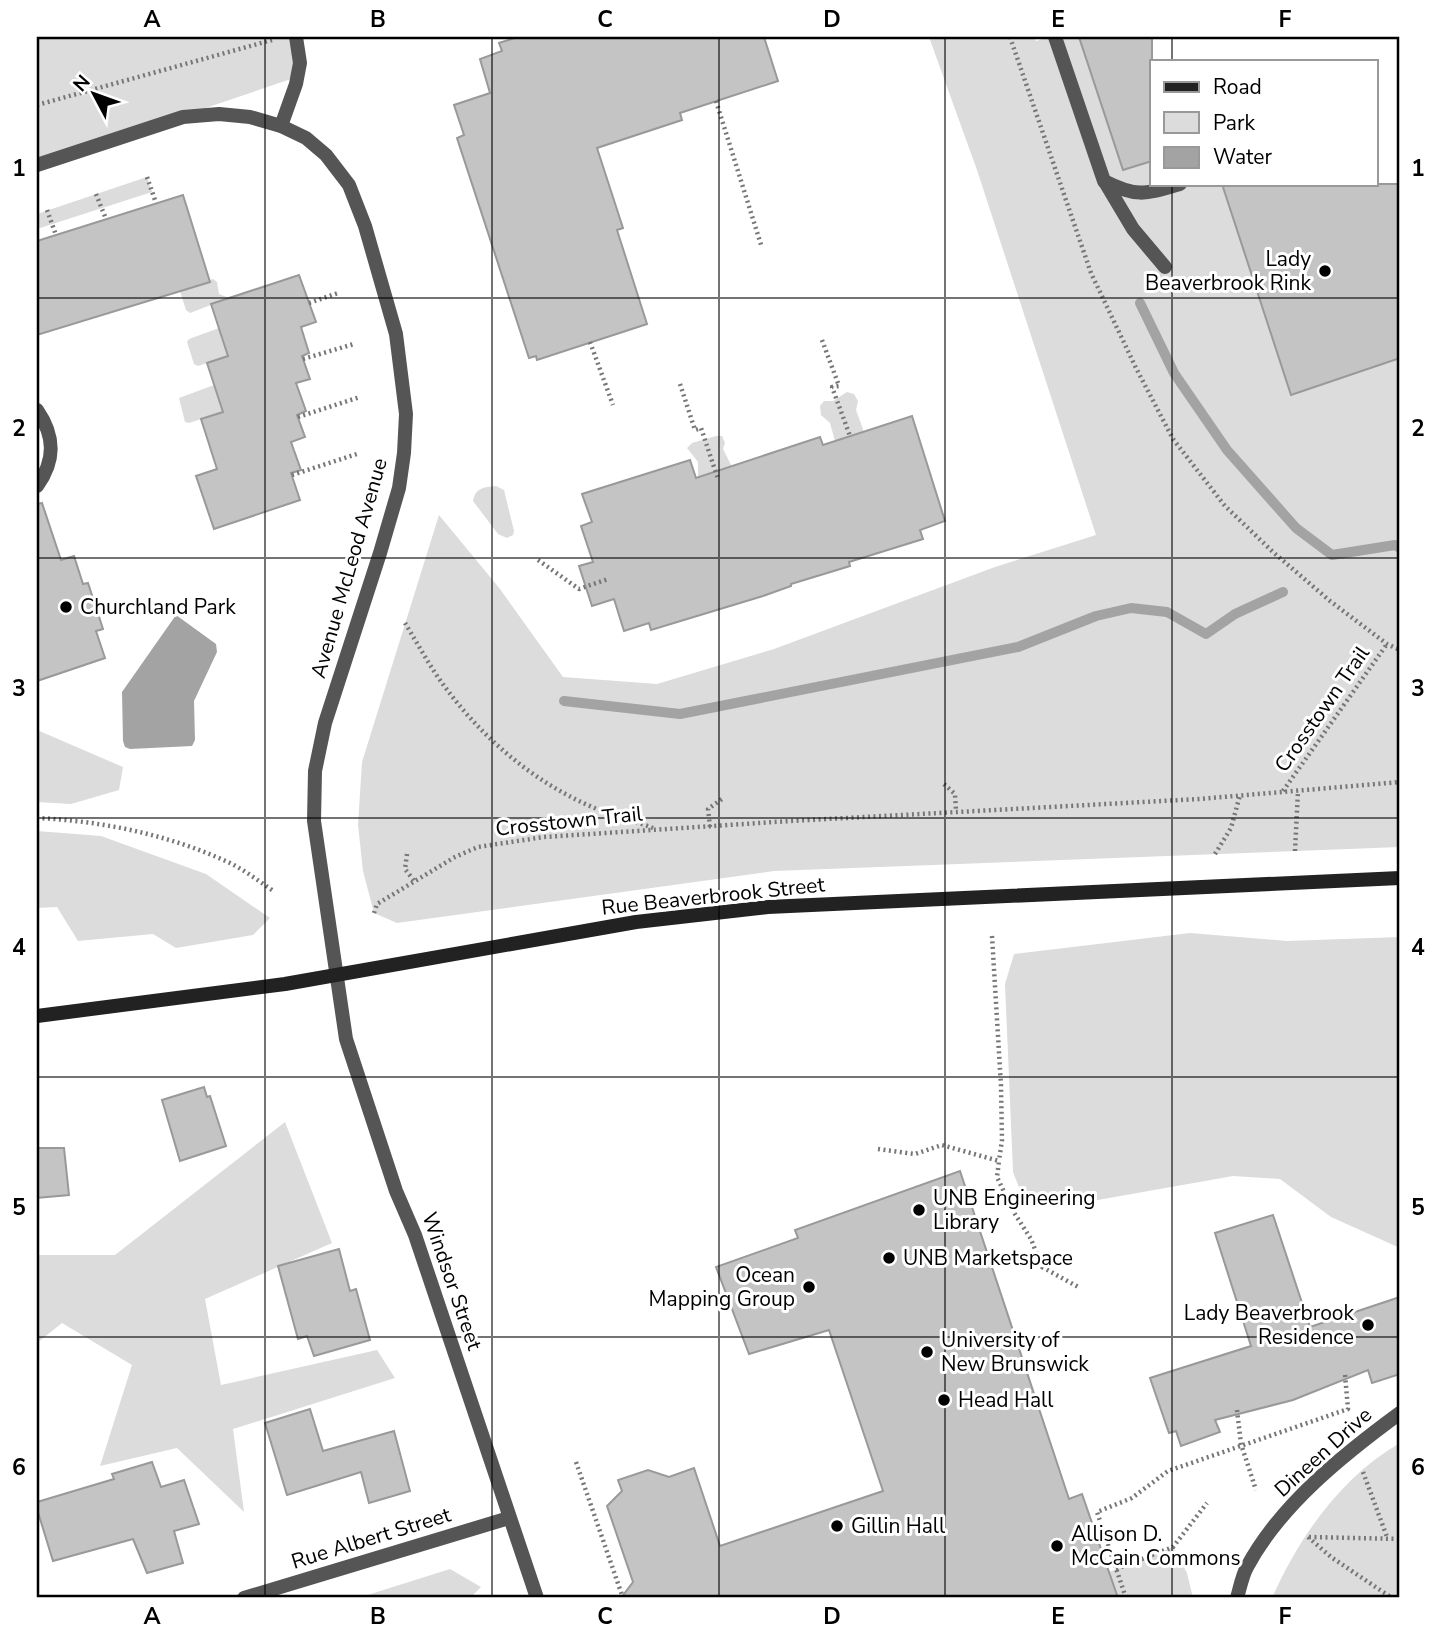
<svg xmlns="http://www.w3.org/2000/svg" width="1437" height="1635" font-family="'Nunito Sans',sans-serif">
  <style>
    .green { fill: #dcdcdc }
    .water { fill: #a3a3a3 }
    .lines { fill: none; stroke-linecap: round; stroke-linejoin: round }
    .stream { stroke: #a3a3a3; stroke-width: 10 }
    .building { fill: #c4c4c4; stroke: #999; stroke-width: 2 }
    .path { stroke: #777; stroke-width: 4.5; stroke-dasharray: 2 3.5; stroke-linecap: butt }
    .lane { stroke: #555; stroke-width: 14 }
    .street { stroke: #555; stroke-width: 14 }
    .secondary { stroke: #222; stroke-width: 14 }
    .grid { fill: none; stroke: #000; stroke-width: 2; stroke-opacity: 0.55 }
    .poi-dot { fill: #000; stroke: #fff; stroke-width: 2.5 }
    .labels { text-anchor: middle; stroke-width: 6; stroke-linejoin: round; paint-order: stroke }
    .poi-label { font-size: 21px; fill: #000; stroke: #fff; text-anchor: start }
    .street-label { font-size: 21px; fill: #000; stroke: #fff }
    .neatline { fill: none; stroke: #000; stroke-width: 2.5 }
    .grid-label { font-size: 23px; text-anchor: middle; font-weight: bold; fill: #000 }
  </style>
  <rect width="100%" height="100%" fill="#fff"/>
  <g class="green">
    <path d="M37,37H296L297,77L37,165Z"/>
    <path d="M929,37H1034L1036,41L1048,37H1079L1123,170L1152,161V184H1222L1291,395L1400,358V847L774,871L397,923L374,913L363,871L358,825L362,762L439,515L500,589L563,677L657,684L774,649L995,567L1096,535L977,170Z"/>
    <path d="M147,177L152,192L37,229V214Z"/>
    <path d="M213,279L217,282L219,294L229,298L190,313L186,310L180,291Z"/>
    <path d="M219,328L228,356L198,366L194,364L187,342L189,339Z"/>
    <path d="M214,385L223,412L189,423L185,422L179,398Z"/>
    <path d="M847,392L854,394L858,401L856,410L864,432L835,441L830,423L821,415L820,406L824,401H833Z"/>
    <path d="M716,436H722L725,443L723,449L735,473L701,485L698,476V462L687,448L692,443Z"/>
    <path d="M496,486L504,490L514,531L513,535L507,538L498,534L473,501C475,488 484,487 496,486Z"/>
    <path d="M37,730L123,767L119,790L71,804L37,802Z"/>
    <path d="M37,831L101,836L206,874L270,918L253,935L176,948L153,934L78,941L57,907L37,908Z"/>
    <path d="M1190,933L1287,941L1400,937V1248L1331,1217L1280,1179L1233,1176L1081,1203L1042,1206L1030,1203L1022,1195L1013,1172L1005,984L1014,954Z"/>
    <path d="M285,1122L332,1243L205,1299L221,1385L377,1350L395,1378L233,1429L244,1512L177,1448L100,1466L132,1365L62,1323L37,1343V1255H115Z"/>
    <path d="M1400,1443V1598H1272C1299,1537 1341,1477 1400,1443Z"/>
    <path d="M1173,1547L1187,1573L1193,1598H1118L1109,1572Z"/>
    <path d="M450,1569L481,1587L470,1598H358Z"/>
  </g>
  <path class="water" d="M176,615L216,644L217,652L194,701L195,740L192,746L130,749L125,747L123,741L122,692Z"/>
  <g class="lines">
    <g class="stream">
      <path d="M1140,303L1174,373L1227,450L1296,528L1332,555L1395,545L1400,548"/>
      <path d="M564,701L680,714L1018,647L1096,616L1131,608L1167,612L1206,634L1235,614L1283,592"/>
    </g>
  </g>
  <g class="building">
    <path d="M518,37H764L778,81L680,113L682,120L597,148L623,228L617,230L647,324L537,360L536,356L529,358L457,138L464,135L454,105L490,93L480,59L502,51L499,43Z"/>
    <path d="M1079,37H1152V161L1123,170Z"/>
    <path d="M1222,184H1400V358L1291,395Z"/>
    <path d="M183,195L210,282L37,335V241Z"/>
    <path d="M299,275L316,322L301,327L309,353L302,356L310,379L296,383L306,411L297,415L305,437L291,442L301,470L291,473L300,500L214,529L196,476L217,469L201,419L223,412L207,363L228,356L211,304Z"/>
    <path d="M912,416L945,521L920,530L923,539L849,562L850,566L791,584V586L763,596L651,630L649,623L624,631L614,599L592,606L579,566L593,562L581,526L592,522L582,494L690,460L696,478L820,437L823,445Z"/>
    <path d="M42,503L61,560L74,556L83,584L88,583L103,629L96,631L105,658L37,681V504Z"/>
    <path d="M204,1087L207,1097L210,1096L226,1146L180,1161L162,1100Z"/>
    <path d="M37,1148H64L69,1195L37,1198Z"/>
    <path d="M960,1171L1069,1499L1082,1494L1118,1598H621L633,1582L607,1506L622,1491L618,1480L648,1470L669,1477L694,1468L720,1546L883,1491L829,1330L749,1354L716,1267L798,1238L795,1230Z"/>
    <path d="M1273,1215L1310,1327L1400,1297V1374L1372,1383L1368,1370L1293,1400L1215,1420L1220,1432L1181,1446L1176,1431L1169,1433L1150,1378L1251,1346L1215,1233Z"/>
    <path d="M339,1249L350,1291L356,1289L370,1340L314,1356L307,1336L298,1339L278,1266Z"/>
    <path d="M310,1409L323,1451L394,1431L410,1491L369,1503L361,1472L287,1495L265,1423Z"/>
    <path d="M152,1462L161,1487L184,1480L199,1524L174,1531L183,1563L147,1573L133,1539L53,1561L37,1509V1502L114,1479L112,1474Z"/>
  </g>
  <g class="lines">
    <g class="path">
      <path d="M1010,37L1091,273L1136,368L1173,439L1225,506L1273,552L1330,601L1387,644L1400,650"/>
      <path d="M716,101L762,248"/>
      <path d="M37,105L272,40"/>
      <path d="M147,177L156,203"/>
      <path d="M96,194L106,219"/>
      <path d="M47,210L56,235"/>
      <path d="M309,303L338,293"/>
      <path d="M822,340L839,386L832,387L850,436"/>
      <path d="M590,342L613,405"/>
      <path d="M303,359L354,344"/>
      <path d="M680,384L695,430L701,428L718,479"/>
      <path d="M298,417L360,397"/>
      <path d="M292,475L360,453"/>
      <path d="M538,560L579,589L608,579"/>
      <path d="M405,623C418,644 430,667 445,687C484,740 536,784 597,809C615,816 635,821 653,828"/>
      <path d="M944,784L955,794L956,811"/>
      <path d="M1283,791L1387,644"/>
      <path d="M37,818C103,821 170,835 230,863C246,871 260,882 275,892"/>
      <path d="M710,827L708,809L722,799"/>
      <path d="M1295,851L1298,791"/>
      <path d="M407,854L405,869L415,882"/>
      <path d="M1215,854L1231,828L1240,795"/>
      <path d="M374,913L377,904L455,857L478,847L544,837L790,821L1199,799L1400,782"/>
      <path d="M992,936L1001,1086L1002,1140L999,1161"/>
      <path d="M878,1149L915,1154L942,1145L999,1161L997,1177L1013,1211L1031,1239L1042,1267L1080,1288"/>
      <path d="M1237,1410L1241,1444L1256,1490"/>
      <path d="M576,1462L623,1598"/>
      <path d="M1363,1472L1387,1537"/>
      <path d="M1308,1537L1331,1557L1392,1598"/>
      <path d="M1309,1537L1400,1539"/>
      <path d="M1116,1569L1173,1547L1207,1503"/>
      <path d="M1126,1598L1097,1512L1132,1498L1168,1471L1348,1409L1345,1375"/>
    </g>
    <g class="lane">
      <path d="M1055,37L1104,181C1137,198 1146,194 1180,184"/>
      <path d="M1105,182L1133,229L1165,267"/>
      <path d="M37,410C55,436 56,460 37,486"/>
    </g>
    <g class="street">
      <path d="M281,126L296,84L300,63L296,37"/>
      <path d="M37,165L183,117L219,114L250,117L281,126L306,138L326,155L349,185L365,226L396,334L406,414L404,453L399,488L380,553L325,723L315,771L314,821L346,1039L396,1191L415,1235L537,1598"/>
      <path d="M244,1598L509,1518"/>
      <path d="M1237,1598C1240,1588 1242,1576 1247,1567C1280,1505 1344,1454 1400,1413"/>
    </g>
    <path class="secondary" d="M37,1016L285,984L636,922L768,907L1400,878"/>
  </g>
  <path class="grid" d="M265,37V1598M492,37V1598M719,37V1598M945,37V1598M1172,37V61M1172,184V1598M37,298H1400M37,558H1400M37,818H1400M37,1077H1400M37,1337H1400"/>
  <g class="poi-dot">
    <circle cx="1325" cy="271" r="7"/>
    <circle cx="66" cy="607" r="7"/>
    <circle cx="919" cy="1210" r="7"/>
    <circle cx="889" cy="1258" r="7"/>
    <circle cx="809" cy="1287" r="7"/>
    <circle cx="1368" cy="1325" r="7"/>
    <circle cx="927" cy="1352" r="7"/>
    <circle cx="944" cy="1400" r="7"/>
    <circle cx="837" cy="1526" r="7"/>
    <circle cx="1057" cy="1546" r="7"/>
  </g>
  <g class="labels">
    <g class="poi-label">
      <text x="1311" y="266" text-anchor="end">Lady<tspan x="1311" dy="24">Beaverbrook Rink</tspan></text>
      <text x="80" y="614">Churchland Park</text>
      <text x="933" y="1205">UNB Engineering<tspan x="933" dy="24">Library</tspan></text>
      <text x="903" y="1265">UNB Marketspace</text>
      <text x="795" y="1282" text-anchor="end">Ocean<tspan x="795" dy="24">Mapping Group</tspan></text>
      <text x="1354" y="1320" text-anchor="end">Lady Beaverbrook<tspan x="1354" dy="24">Residence</tspan></text>
      <text x="941" y="1347">University of<tspan x="941" dy="24">New Brunswick</tspan></text>
      <text x="958" y="1407">Head Hall</text>
      <text x="851" y="1533">Gillin Hall</text>
      <text x="1071" y="1541">Allison D.<tspan x="1071" dy="24">McCain Commons</tspan></text>
    </g>
    <g class="street-label">
      <text transform="translate(349 568) rotate(-74)" y="7">Avenue McLeod Avenue</text>
      <text transform="translate(1322 709) rotate(-55)" y="7">Crosstown Trail</text>
      <text transform="translate(569 821) rotate(-6)" y="7">Crosstown Trail</text>
      <text transform="translate(713 896) rotate(-6)" y="7">Rue Beaverbrook Street</text>
      <text transform="translate(452 1281) rotate(71)" y="7">Windsor Street</text>
      <text transform="translate(1323 1452) rotate(-42)" y="7">Dineen Drive</text>
      <text transform="translate(371 1538) rotate(-17)" y="7">Rue Albert Street</text>
    </g>
  </g>
  <rect width="1437" height="1635" fill="none" stroke="#ffffff" stroke-width="77"/>
  <rect x="1150" y="60" width="228" height="126" fill="#ffffff" stroke="#999999" stroke-width="2"/>
  <rect x="1164" y="82" width="35" height="10" fill="#222222" stroke="#999999" stroke-width="2"/>
  <text x="1213" y="94" font-size="21" fill="#000000">Road</text>
  <rect x="1164" y="112" width="35" height="21" fill="#dcdcdc" stroke="#999999" stroke-width="2"/>
  <text x="1213" y="130" font-size="21" fill="#000000">Park</text>
  <rect x="1164" y="147" width="35" height="21" fill="#a3a3a3" stroke="#999999" stroke-width="2"/>
  <text x="1213" y="164" font-size="21" fill="#000000">Water</text>
  <g transform="translate(94 94) rotate(311)" stroke="#ffffff" stroke-width="5" paint-order="stroke">
  <path d="M0-5L12 26L0 18L-12 26Z" fill="#000000"/>
  <text y="-10" font-size="19" font-weight="bold" text-anchor="middle" fill="#000000">N</text>
  </g>
  <rect x="38" y="38" width="1360" height="1558" class="neatline"/>
  <g class="grid-label">
    <text x="152" y="27">A</text>
    <text x="378" y="27">B</text>
    <text x="605" y="27">C</text>
    <text x="832" y="27">D</text>
    <text x="1058" y="27">E</text>
    <text x="1285" y="27">F</text>
    <text x="19" y="176">1</text>
    <text x="1418" y="176">1</text>
    <text x="19" y="436">2</text>
    <text x="1418" y="436">2</text>
    <text x="19" y="696">3</text>
    <text x="1418" y="696">3</text>
    <text x="19" y="955">4</text>
    <text x="1418" y="955">4</text>
    <text x="19" y="1215">5</text>
    <text x="1418" y="1215">5</text>
    <text x="19" y="1475">6</text>
    <text x="1418" y="1475">6</text>
    <text x="152" y="1624">A</text>
    <text x="378" y="1624">B</text>
    <text x="605" y="1624">C</text>
    <text x="832" y="1624">D</text>
    <text x="1058" y="1624">E</text>
    <text x="1285" y="1624">F</text>
  </g>
</svg>
